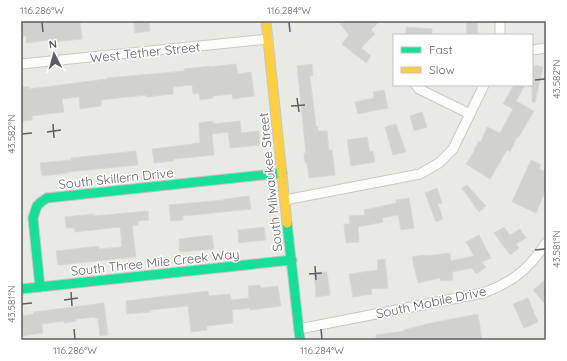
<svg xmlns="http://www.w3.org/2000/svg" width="567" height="361" font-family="Quicksand,sans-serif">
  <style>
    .building { fill: #d1d1ce; stroke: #dad8d4 }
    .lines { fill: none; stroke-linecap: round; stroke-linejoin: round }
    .street-casing { stroke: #c7c7c7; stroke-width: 11 }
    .fast-casing { stroke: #c6c7c5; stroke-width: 11 }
    .slow-casing { stroke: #c6c7c5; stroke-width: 11 }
    .street { stroke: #fcfcfb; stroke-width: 9 }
    .fast { stroke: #16e098; stroke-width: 9 }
    .slow { stroke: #ffcf43; stroke-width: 9 }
    .ticks { fill: none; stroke: #5b5e63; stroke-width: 1.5 }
    .labels { text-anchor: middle; stroke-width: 3; stroke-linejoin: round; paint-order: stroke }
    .street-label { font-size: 13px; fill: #5b5e63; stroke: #fff }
    .neatline { fill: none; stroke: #5b5e63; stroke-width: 1.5 }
    .ticks-label { font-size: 10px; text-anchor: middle; fill: #5b5e63 }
  </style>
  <rect width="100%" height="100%" fill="#eaeae5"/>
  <g class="building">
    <path d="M21,21H80L82,39L51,42L50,40L26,43V36L21,37Z"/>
    <path d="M134,21H149L150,31L135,33Z"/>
    <path d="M338,21H380L371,30L375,34L361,48L371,56L366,63L342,44L349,35Z"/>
    <path d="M466,21H477L478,35H467Z"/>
    <path d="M406,27L432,29V35H406Z"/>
    <path d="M236,64L238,74L251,72L254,96L233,99L232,94L213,96V98L200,100L199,93L193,94L192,85L173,87V94L146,97V95L101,100V106L80,109L79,97L62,99L64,112L32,116V120L21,121V87H29V89L107,79V78L185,71L184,69L210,66V67Z"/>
    <path d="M312,64L313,76H310L316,127H318V131H327L329,150H332L335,175L309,178L307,163H305L304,153H306L297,66Z"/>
    <path d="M535,65L543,67L535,102H532V76Z"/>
    <path d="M514,85H525L516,101L534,111L518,138L517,137L510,152L507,150L490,179L466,164L475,150H474L479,141L481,142L487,127L500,133L513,109L503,104Z"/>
    <path d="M384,90L388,108L358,114L355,102L374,98L373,92Z"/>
    <path d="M422,112L427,127L414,131L410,116Z"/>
    <path d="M213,121V124L240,121L241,133L259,131L260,145L230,148L228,132L212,134L214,155L174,159V161L154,163L152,149L200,143L199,123Z"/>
    <path d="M396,124L406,152L393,155L385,127Z"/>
    <path d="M367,137L370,152L373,151L375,162L351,166L347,140Z"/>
    <path d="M136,151L138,165L68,172V173L42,176L40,163L71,160V158Z"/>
    <path d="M531,160L541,165L539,169L546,172V190L536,213L512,202Z"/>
    <path d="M467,185L486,206L479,212L462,188Z"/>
    <path d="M437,188L442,203L438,204L443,219L436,222L425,193Z"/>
    <path d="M249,196L251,209L183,216V220L171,221L169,205L224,200V199Z"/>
    <path d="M409,198L414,228L401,230L398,215L382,218L383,222L358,227L359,242L346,243L344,224H350L349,216L365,215L364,210L396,203V200Z"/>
    <path d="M148,211L149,220L138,221V225L132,226L136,257L58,265L56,251L99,246V249L122,247L120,227L75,232V228H66L65,217L94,214V216Z"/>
    <path d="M264,227L266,240L239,243L238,230Z"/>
    <path d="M504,227L510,235L520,229L526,238L516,244L519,248L510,255L494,233Z"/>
    <path d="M212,235L214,249L180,252L179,239Z"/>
    <path d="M479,235L491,258L482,262L486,267L476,274L472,268L452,272L453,280L441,281L440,278L418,283L412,257L425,255V256L450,253L451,261L474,256L466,242Z"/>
    <path d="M385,259L388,288L371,289L372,294L353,297L349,274L378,270L377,260Z"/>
    <path d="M327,272L330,295L316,297L314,273Z"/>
    <path d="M546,279V305L533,290Z"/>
    <path d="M260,285L261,288L278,286L281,306L250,310V308L232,310L233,323L207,326V330L191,332L188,306L150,310V312L127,314L126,301L208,291L209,296L230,294L231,300L249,298L248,286Z"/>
    <path d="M528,298L538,322L524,328L513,304Z"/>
    <path d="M104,303L108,335L100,336L98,318H94V317L76,319V321L64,323V321L42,324L43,333L21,336V316L34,314V312Z"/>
    <path d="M478,314L482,340H376V335L404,331V330L431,323Z"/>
  </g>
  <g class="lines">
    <g class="street-casing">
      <g id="street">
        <path d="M500,35V21"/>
        <path d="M532,50L546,48"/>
        <path d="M21,64L268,39"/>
        <path d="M416,85L419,89L470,114"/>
        <path d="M285,200L420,174L439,163L453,149L484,85"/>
        <path d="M299,329L483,293C490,290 497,288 503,284C522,275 535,260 546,243"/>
      </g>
    </g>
    <g class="fast-casing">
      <g id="fast">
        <path d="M287,223L300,340"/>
        <path d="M40,287L33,218L37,206L41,202L47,198L282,173"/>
        <path d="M21,289L292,260"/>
      </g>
    </g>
    <g class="slow-casing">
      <path id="slow" d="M266,21L287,223"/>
    </g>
    <use href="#street" class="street"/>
    <use href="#fast" class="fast"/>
    <use href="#slow" class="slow"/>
  </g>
  <path class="ticks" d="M42,22L43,32M289,22L290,32M535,80L545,79M297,98L299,112M291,106L305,105M53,124L54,138M47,132L61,130M22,134L32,133M535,250L545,249M315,266L316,280M309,274L322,273M71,292L72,306M64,300L78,298M22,304L32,303M74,329L75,339M321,329L322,339"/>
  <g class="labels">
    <g class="street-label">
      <text transform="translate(145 52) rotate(-6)" y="5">West Tether Street</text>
      <text transform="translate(116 178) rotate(-6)" y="5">South Skillern Drive</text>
      <text transform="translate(270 182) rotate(-96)" y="5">South Milwaukee Street</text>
      <text transform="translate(155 262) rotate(-6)" y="5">South Three Mile Creek Way</text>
      <text transform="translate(431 302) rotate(-12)" y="5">South Mobile Drive</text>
    </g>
  </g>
  <rect width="567" height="361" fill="none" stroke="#ffffff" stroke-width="44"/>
  <rect x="393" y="34" width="140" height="52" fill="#ffffff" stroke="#bdbfc1"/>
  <rect x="401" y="47" width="20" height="6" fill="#16e098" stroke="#bdbfc1"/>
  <text x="429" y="54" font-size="12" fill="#5b5e63">Fast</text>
  <rect x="401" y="67" width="20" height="6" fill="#ffcf43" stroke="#bdbfc1"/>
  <text x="429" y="74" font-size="12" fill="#5b5e63">Slow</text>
  <g transform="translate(54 54) rotate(354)" stroke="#ffffff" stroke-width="3" paint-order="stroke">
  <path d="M0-3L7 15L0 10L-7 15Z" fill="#5b5e63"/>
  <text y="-6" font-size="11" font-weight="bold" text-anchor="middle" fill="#5b5e63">N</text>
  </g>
  <rect x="22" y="22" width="523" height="317" class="neatline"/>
  <g class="ticks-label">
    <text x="42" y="14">116.286°W</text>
    <text x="289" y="14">116.284°W</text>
    <text transform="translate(556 79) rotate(-90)" y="4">43.582°N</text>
    <text transform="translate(11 134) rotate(-90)" y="4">43.582°N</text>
    <text transform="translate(556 249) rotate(-90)" y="4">43.581°N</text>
    <text transform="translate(11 304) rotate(-90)" y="4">43.581°N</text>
    <text x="75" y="354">116.286°W</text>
    <text x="322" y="354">116.284°W</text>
  </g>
</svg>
